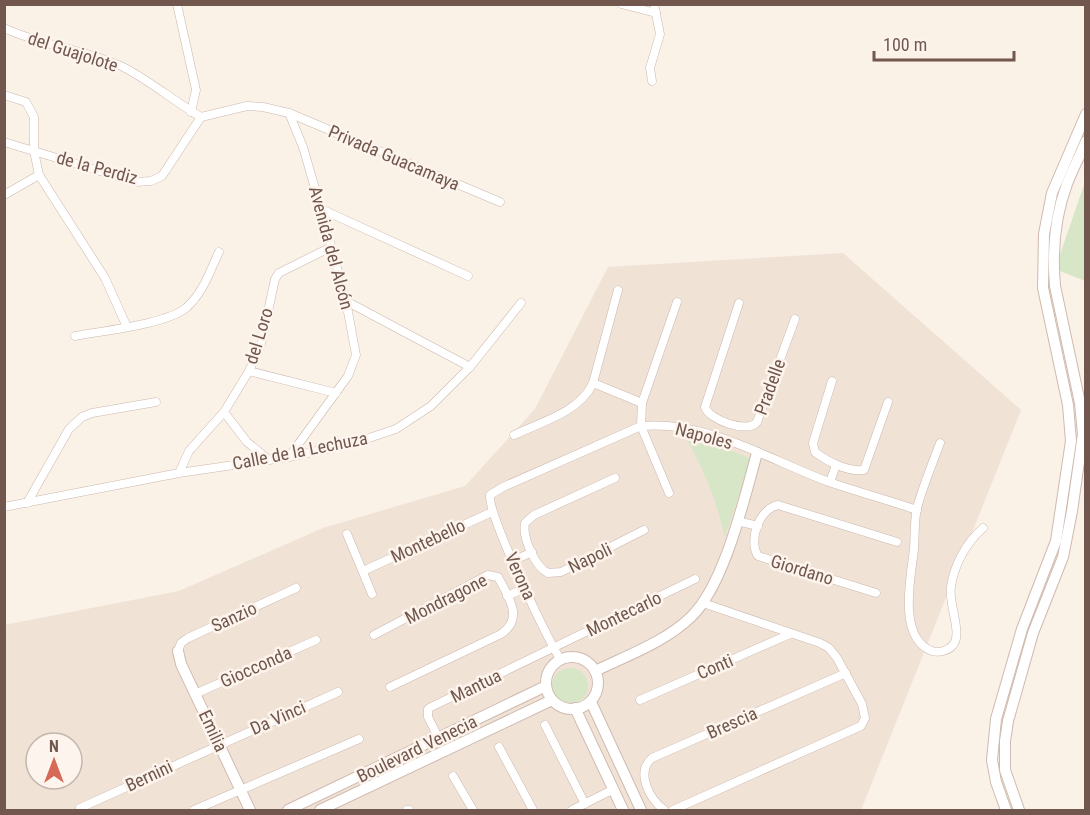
<svg xmlns="http://www.w3.org/2000/svg" width="1090" height="815" font-family="'Roboto Condensed',sans-serif">
  <style>
    .residential { fill: #f1e2d6; fill-rule: evenodd }
    .green { fill: #d7e6c7 }
    .lines { fill: none; stroke-linecap: round; stroke-linejoin: round }
    .street-casing { stroke: #cbb8ae; stroke-width: 9 }
    .secondary-casing { stroke: #cfbaaf; stroke-width: 12 }
    .street { stroke: #fff; stroke-width: 8 }
    .secondary { stroke: #fff; stroke-width: 10 }
    .labels { text-anchor: middle; stroke-width: 5; stroke-linejoin: round; paint-order: stroke }
    .street-label { font-size: 18px; fill: #71574e; stroke: #fdf5ed }
  </style>
  <rect width="100%" height="100%" fill="#faf1e7"/>
  <path class="residential" d="M843,253L1021,410L861,810H5L4,625L179,591L323,528L465,486L535,409L608,267ZM36,743H72V779H36Z"/>
  <g class="green">
    <path d="M1085,182V281L1055,269Z"/>
    <path d="M684,435L718,445L749,458L750,462L725,537C716,500 704,468 684,435Z"/>
    <circle cx="570" cy="686" r="18"/>
  </g>
  <g class="lines">
    <g class="street-casing">
      <g id="street">
        <path d="M177,4L196,90L191,112"/>
        <path d="M621,4L656,13"/>
        <path d="M4,28C42,46 85,49 123,67C149,80 175,102 201,117"/>
        <path d="M652,81L650,68L660,34L654,4"/>
        <path d="M4,95L26,102L34,117V151L39,175L105,278L127,327"/>
        <path d="M289,113L303,147L321,209L346,301L356,355L348,376L289,457"/>
        <path d="M201,117L247,106L263,107L289,113L500,202"/>
        <path d="M4,142L136,182L151,181L162,176L201,117"/>
        <path d="M4,195L39,175"/>
        <path d="M321,209L468,276"/>
        <path d="M346,301L470,367"/>
        <path d="M739,303L705,407C709,420 748,434 757,422L795,319"/>
        <path d="M75,336C101,331 169,324 187,307C203,293 210,271 219,252"/>
        <path d="M249,371L336,393"/>
        <path d="M832,381L813,443L815,452C828,462 848,472 864,470L888,402"/>
        <path d="M593,383L642,403"/>
        <path d="M224,412L247,442L269,460"/>
        <path d="M514,435C541,422 580,412 593,383L618,290"/>
        <path d="M940,443C932,465 923,486 917,508C914,521 915,536 914,549C911,576 897,638 932,651C939,653 948,651 953,645C963,634 948,603 951,587C954,565 966,543 983,528"/>
        <path d="M179,473L189,451L224,412L249,371L261,344L275,279L279,273L331,247"/>
        <path d="M615,478L534,515L525,523C522,537 535,567 548,573L561,572L644,530"/>
        <path d="M830,482L836,465"/>
        <path d="M669,493L641,426L642,403L677,302"/>
        <path d="M27,503L69,429L82,417L92,413L156,402"/>
        <path d="M4,507L179,473L289,457L354,443L396,429L431,406L470,367L521,303"/>
        <path d="M737,521L758,526"/>
        <path d="M347,534L372,594"/>
        <path d="M513,561L532,552"/>
        <path d="M363,571L492,512"/>
        <path d="M876,593L758,556C748,540 759,509 778,505L897,542"/>
        <path d="M507,596L525,588"/>
        <path d="M374,635L488,575L498,577C509,597 524,619 501,634L390,687"/>
        <path d="M178,651L181,643L188,638L296,588"/>
        <path d="M560,659C546,635 488,516 490,495L503,487L641,426C707,420 769,460 829,482C858,492 888,500 917,510"/>
        <path d="M195,694L316,640"/>
        <path d="M640,700L790,634"/>
        <path d="M545,725L585,804"/>
        <path d="M439,739L428,717V709L431,707L695,579"/>
        <path d="M499,747L533,810"/>
        <path d="M453,776L473,810"/>
        <path d="M80,808L338,692"/>
        <path d="M194,810L359,739"/>
        <path d="M407,810H409"/>
        <path d="M572,810L612,790"/>
        <path d="M664,810C650,799 635,773 652,758L846,673"/>
        <path d="M673,810L861,726L865,718L862,704L837,658L829,648L820,643L703,603"/>
      </g>
    </g>
    <g class="secondary-casing">
      <g id="secondary">
        <path d="M178,651L181,664L250,810"/>
        <circle cx="572" cy="683" r="26"/>
        <path d="M595,671C628,655 665,642 691,617C725,584 744,499 757,453"/>
        <path d="M591,702L641,810"/>
        <path d="M575,708L623,810"/>
        <path d="M288,810L546,686"/>
        <path d="M320,810L552,700"/>
        <path d="M1006,810L996,782L992,760L996,719L1022,629L1056,541L1071,441L1068,405L1043,288L1044,234L1052,193L1086,114"/>
        <path d="M1019,810L1005,770V741L1008,721L1033,633L1063,557L1072,511L1083,434L1080,403L1055,286C1052,252 1055,216 1067,184C1072,170 1080,156 1086,141"/>
      </g>
    </g>
    <use href="#street" class="street"/>
    <use href="#secondary" class="secondary"/>
  </g>
  <g class="labels">
    <g class="street-label">
      <text transform="translate(73 52) rotate(18)" y="6">del Guajolote</text>
      <text transform="translate(394 158) rotate(23)" y="6">Privada Guacamaya</text>
      <text transform="translate(97 168) rotate(15)" y="6">de la Perdiz</text>
      <text transform="translate(331 248) rotate(75)" y="6">Avenida del Alcón</text>
      <text transform="translate(259 336) rotate(-73)" y="6">del Loro</text>
      <text transform="translate(770 387) rotate(-70)" y="6">Pradelle</text>
      <text transform="translate(704 436) rotate(15)" y="6">Napoles</text>
      <text transform="translate(300 451) rotate(-11)" y="6">Calle de la Lechuza</text>
      <text transform="translate(428 541) rotate(-25)" y="6">Montebello</text>
      <text transform="translate(590 558) rotate(-26)" y="6">Napoli</text>
      <text transform="translate(802 570) rotate(17)" y="6">Giordano</text>
      <text transform="translate(520 576) rotate(66)" y="6">Verona</text>
      <text transform="translate(446 599) rotate(-27)" y="6">Mondragone</text>
      <text transform="translate(624 614) rotate(-26)" y="6">Montecarlo</text>
      <text transform="translate(234 617) rotate(-25)" y="6">Sanzio</text>
      <text transform="translate(256 667) rotate(-24)" y="6">Giocconda</text>
      <text transform="translate(715 667) rotate(-23)" y="6">Conti</text>
      <text transform="translate(476 686) rotate(-26)" y="6">Mantua</text>
      <text transform="translate(278 718) rotate(-24)" y="6">Da Vinci</text>
      <text transform="translate(732 723) rotate(-24)" y="6">Brescia</text>
      <text transform="translate(213 731) rotate(65)" y="6">Emilia</text>
      <text transform="translate(417 749) rotate(-26)" y="6">Boulevard Venecia</text>
      <text transform="translate(149 776) rotate(-25)" y="6">Bernini</text>
    </g>
  </g>
  <rect width="1090" height="815" fill="none" stroke="#71574e" stroke-width="12"/>
  <g transform="translate(54 761)"><circle r="28" fill="#fdf5ed" stroke="#c5b6ad" stroke-width="1.5"/>
  <path d="M0-4.5L10 22L0 15L-10 22Z" fill="#d76959"/>
  <text y="-9" font-size="16" font-weight="bold" text-anchor="middle" fill="#71574e">N</text>
  </g>
  <path d="M874 51v9h140v-9" fill="none" stroke="#71574e" stroke-width="3"/>
  <text x="883" y="51" font-size="18" fill="#71574e" stroke="#fdf5ed" stroke-width="4.5" paint-order="stroke">100 m</text>
</svg>
